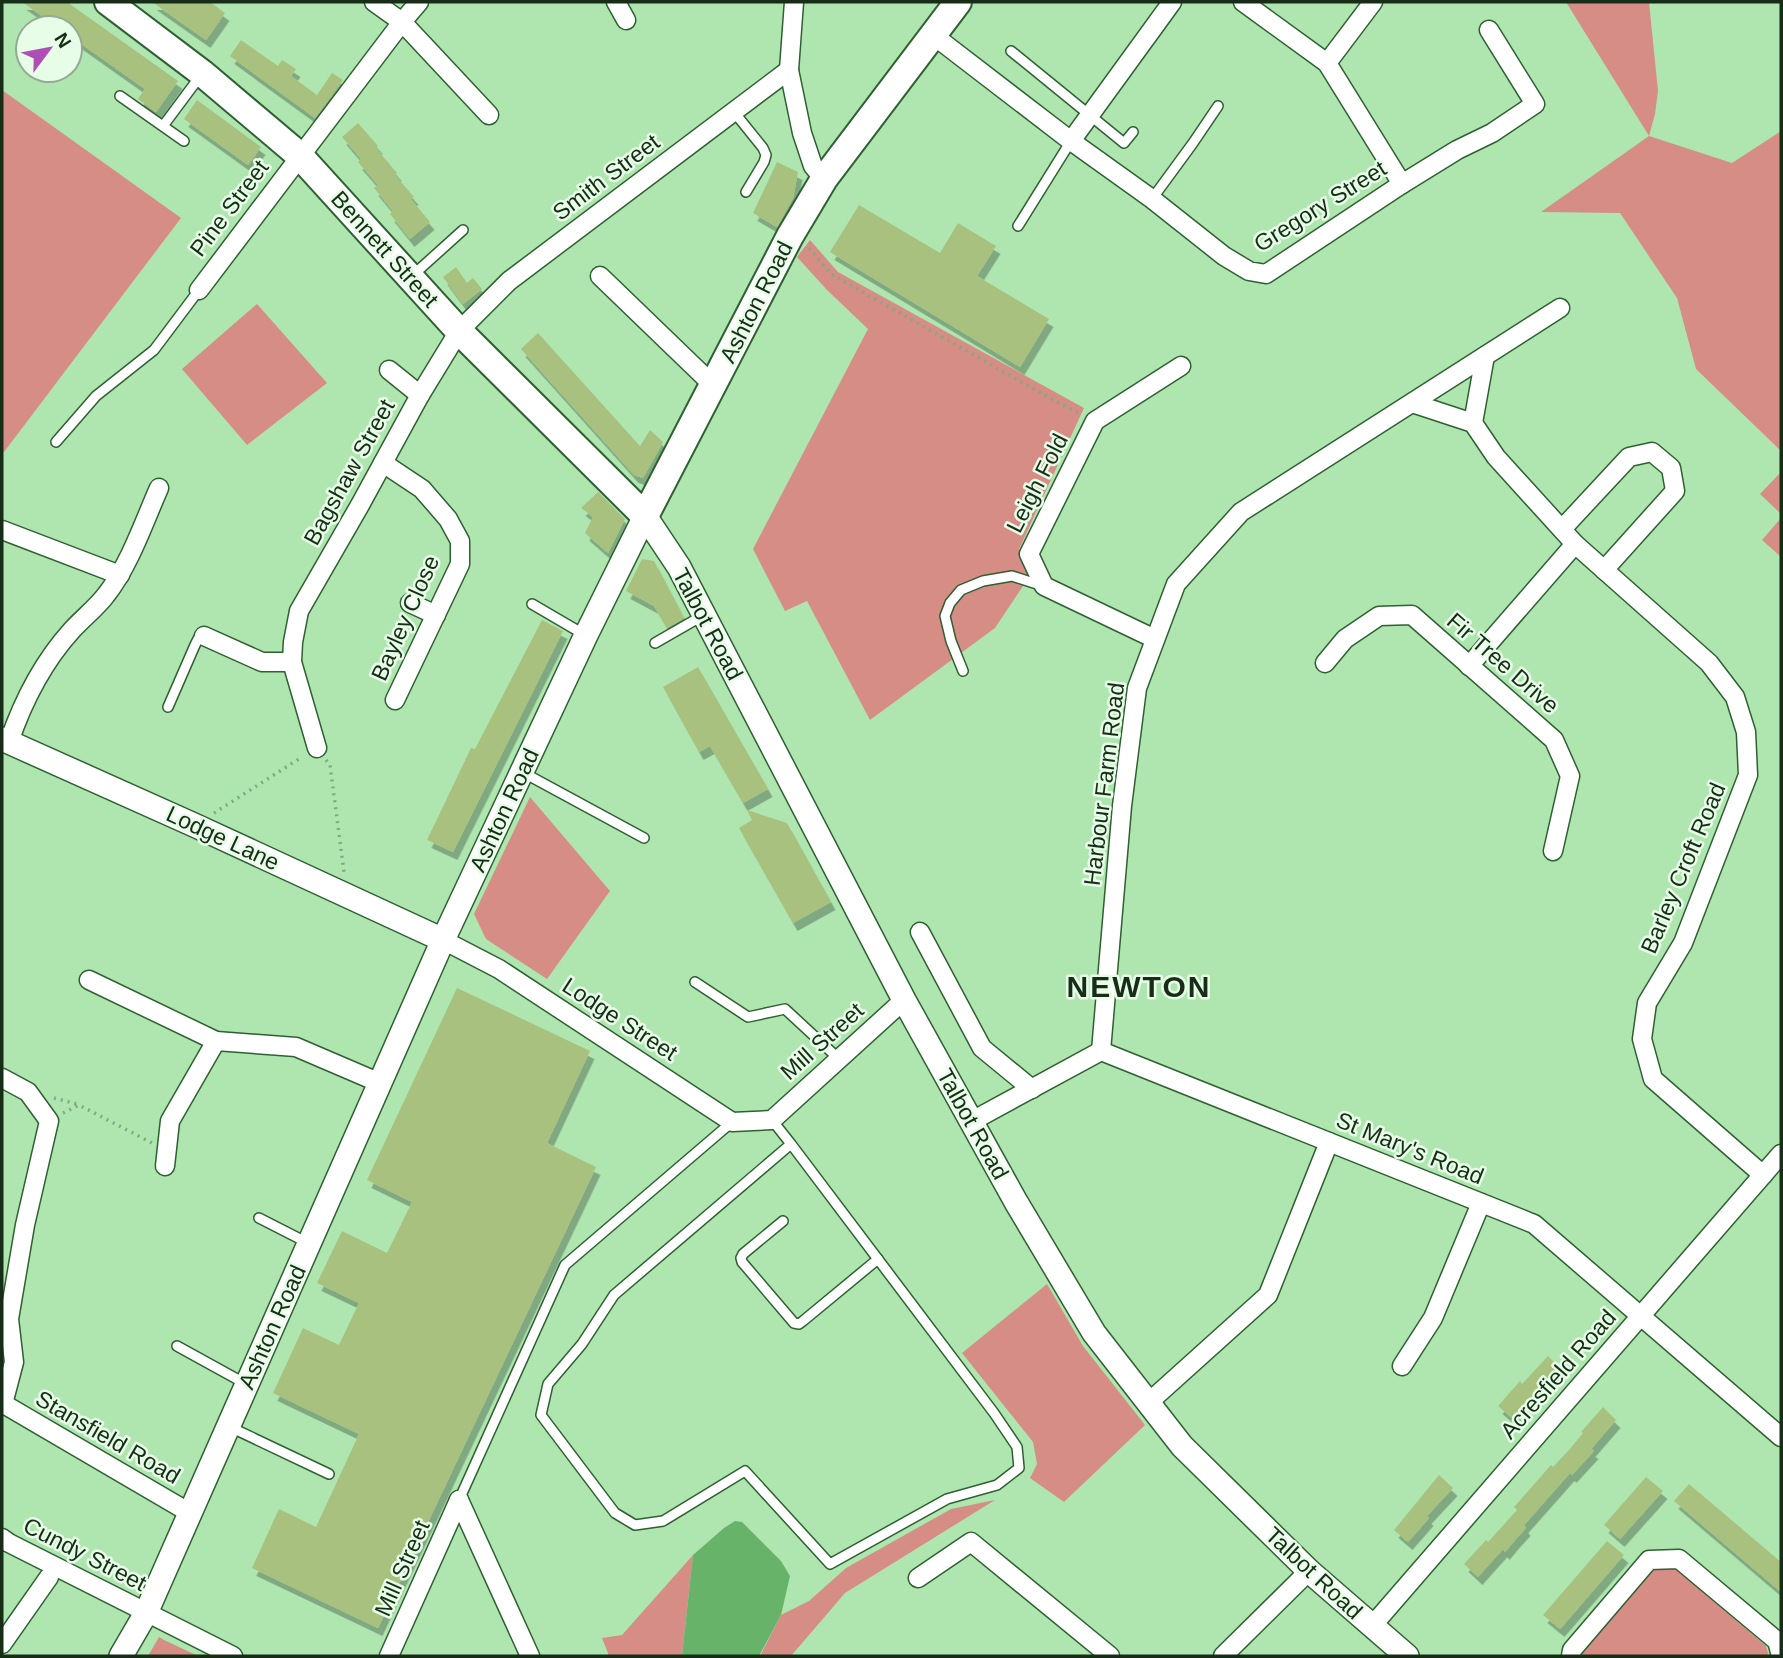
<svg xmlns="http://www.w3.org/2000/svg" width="1783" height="1658" font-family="Arial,sans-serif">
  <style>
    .green { fill: #d68d86 }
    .water { fill: #66b369 }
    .building { fill: #a9c17f; filter: url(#shadow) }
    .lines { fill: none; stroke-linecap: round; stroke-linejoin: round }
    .service-casing { stroke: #2e6031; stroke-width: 12 }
    .minor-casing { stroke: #2e6031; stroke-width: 21 }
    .tertiary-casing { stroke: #2e6031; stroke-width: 26 }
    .secondary-casing { stroke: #2e6031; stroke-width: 30 }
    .path { stroke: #7eab7f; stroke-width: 3.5; stroke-dasharray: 2 5; stroke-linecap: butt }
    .service { stroke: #fff; stroke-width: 9 }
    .minor { stroke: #fff; stroke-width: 18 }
    .tertiary { stroke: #fff; stroke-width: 23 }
    .secondary { stroke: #fff; stroke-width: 26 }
    .labels { text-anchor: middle; stroke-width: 5; stroke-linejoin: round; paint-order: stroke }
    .street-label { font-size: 23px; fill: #172d18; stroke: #e7fde7 }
    .district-label { font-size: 30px; font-weight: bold; letter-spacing: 2px; fill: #172d18; stroke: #e7fde7 }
  </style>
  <defs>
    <filter id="shadow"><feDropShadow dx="4.5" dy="8" stdDeviation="0" flood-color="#0004"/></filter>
  </defs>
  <rect width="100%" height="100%" fill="#afe6b0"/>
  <g class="green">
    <path d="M1566,2H1649L1658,91L1655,114L1649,136L1732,163L1781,131V451L1696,369L1677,298L1620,213L1541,212L1649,136Z"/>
    <path d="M2,90L181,218L4,452L2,451Z"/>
    <path d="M810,240L838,272L1084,408L1019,549L1029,577L995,628L870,720L807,601L785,611L753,549L868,329L827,290L797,257Z"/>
    <path d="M257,304L327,383L247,445L182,369Z"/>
    <path d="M1781,472V514L1760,494Z"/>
    <path d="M1781,518V557L1762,540Z"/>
    <path d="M530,797L610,891L547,979L486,939L474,914Z"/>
    <path d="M1047,1284L1083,1346L1145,1425L1064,1502L1030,1478L1037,1464L1033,1442L962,1353Z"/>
    <path d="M995,1500L845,1593L791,1656H760L781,1615L809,1601L846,1568L951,1509Z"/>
    <path d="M693,1555L682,1656H609L602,1638L622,1635Z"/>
    <path d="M1654,1567H1674L1766,1646L1769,1656H1578Z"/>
    <path d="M159,1637L164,1640L198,1656H148Z"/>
  </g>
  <path class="water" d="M735,1521L742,1522L781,1561L790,1576L781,1615L759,1656H682L693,1555L724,1528Z"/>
  <g class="building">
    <path d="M22,2H67L178,81L156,112L138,99L145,89L70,36V28H59Z"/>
    <path d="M152,2H210L225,13L206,40Z"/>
    <path d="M241,40L278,66L282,60L296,69L291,76L317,95L332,73L343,80L315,118L230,56Z"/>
    <path d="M197,100L261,147L248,165L184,119Z"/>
    <path d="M358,123L378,146L376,148L397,173L395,175L414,197L411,199L430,222L410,239L390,214L393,211L374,188L378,185L358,162L361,159L342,137Z"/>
    <path d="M777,162L798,172L793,198L777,227L753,213Z"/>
    <path d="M859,205L940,253L958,223L996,246L977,276L1049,319L1020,367L830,252Z"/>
    <path d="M456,267L467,283L473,278L482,289L463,304L443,277Z"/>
    <path d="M538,333L640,446L650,430L663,442L643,478L634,475L521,349Z"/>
    <path d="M598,492L625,519L608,553L585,533L593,517L581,508Z"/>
    <path d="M642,559L654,561L684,618L667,628L654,606L626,591Z"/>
    <path d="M542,620L563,631L453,852L427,840L471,748L475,749Z"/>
    <path d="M698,667L768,789L743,803L710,746L699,752L663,687Z"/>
    <path d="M747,810L787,823L831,902L793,923L739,828L752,820Z"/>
    <path d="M457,988L590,1051L547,1143L596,1167L378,1628L252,1568L279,1509L316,1527L359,1434L273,1393L303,1328L339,1345L359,1303L317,1283L342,1231L387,1253L412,1202L367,1180Z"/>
    <path d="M1548,1356L1561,1369L1540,1393L1537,1391L1512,1418L1498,1406L1520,1381L1522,1384Z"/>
    <path d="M1603,1407L1616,1420L1591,1449L1594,1451L1572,1475L1570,1473L1524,1525L1526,1528L1516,1539L1505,1552L1503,1549L1478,1577L1464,1564L1486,1540L1488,1542L1517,1510L1514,1507L1551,1465L1553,1467L1569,1450L1583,1433L1581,1432Z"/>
    <path d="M1439,1475L1453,1488L1427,1516L1429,1518L1408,1542L1394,1530Z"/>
    <path d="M1646,1477L1663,1491L1620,1539L1604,1525Z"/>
    <path d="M1689,1484L1781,1562V1592L1674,1501Z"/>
    <path d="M1607,1541L1624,1555L1560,1629L1543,1615Z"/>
  </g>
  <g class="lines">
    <g class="service-casing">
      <g id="service">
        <path d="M1011,51L1124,143L1133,132"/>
        <path d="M120,96L184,141"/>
        <path d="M734,112L763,148L766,155L764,162L746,192"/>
        <path d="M163,126L201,75"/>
        <path d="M1152,199L1193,143L1218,106"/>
        <path d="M1018,226L1071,141"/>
        <path d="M412,276L463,230"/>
        <path d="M56,442L96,396L154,350L199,290"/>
        <path d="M532,604L585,635"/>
        <path d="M655,643L702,616"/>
        <path d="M963,671L951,641L945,616L950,603L961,590L983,581L1012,576L1043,586"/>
        <path d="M168,707L195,645L198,639L204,636"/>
        <path d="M524,773L644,838"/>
        <path d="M695,982L748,1017L785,1009L839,1059"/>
        <path d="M772,1120L791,1144L994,1413L1017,1447L1019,1468L997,1485L947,1499L830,1564L745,1471L663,1521L635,1525L615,1513L541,1415L548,1384L582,1344L614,1295L791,1144"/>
        <path d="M259,1218L308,1243"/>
        <path d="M783,1221L743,1254L741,1258L742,1262L794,1323L799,1324L803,1321L878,1259"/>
        <path d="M177,1346L246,1384"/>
        <path d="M230,1427L329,1474"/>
        <path d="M459,1500L565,1265L732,1122"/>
      </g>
    </g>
    <g class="minor-casing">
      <g id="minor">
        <path d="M374,2L402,22L489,115"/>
        <path d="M616,2L626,20"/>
        <path d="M794,2L789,70L802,133L813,166L824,179"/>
        <path d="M1243,2L1327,63L1402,184"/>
        <path d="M933,35L1071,141L1152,199L1224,256L1249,271L1266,274L1402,184L1457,150L1492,133L1535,104L1489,30"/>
        <path d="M1327,63L1373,2"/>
        <path d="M1071,141L1172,2"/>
        <path d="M600,276L713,385"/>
        <path d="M199,290L402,22L419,2"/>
        <path d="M389,370L420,395"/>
        <path d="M1412,403L1473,423L1485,356"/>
        <path d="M1473,423L1496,457L1575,544L1709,663L1735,697L1746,732L1748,775L1683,943L1647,1003L1642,1039L1653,1079L1763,1175"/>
        <path d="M383,463L422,489L448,519L460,541V564L395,700"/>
        <path d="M1562,529L1629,457L1652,452L1671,468L1675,491L1604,570"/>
        <path d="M2,530L120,575"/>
        <path d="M410,603L436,615"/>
        <path d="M204,636L262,662H292"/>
        <path d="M1155,639L1044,586L1029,554L1095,421L1181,366"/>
        <path d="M1325,663L1345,639L1379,616L1412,615L1554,740L1570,776L1553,851"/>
        <path d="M1469,666L1575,544"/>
        <path d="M9,742C23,701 43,662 72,630C83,618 97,607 106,595C129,566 144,522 159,488"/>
        <path d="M317,748L292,662L293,642L299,611L360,505L420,395L459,331L509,281L789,70"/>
        <path d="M920,932L982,1048L1032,1089"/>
        <path d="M443,940L499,969L732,1122L772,1120L904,1000"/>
        <path d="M89,980L216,1041L296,1047L380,1083"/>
        <path d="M1101,1051L1122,806L1137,688L1176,584L1241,512L1560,308"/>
        <path d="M2,1078L28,1092L49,1121L25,1225L9,1319L14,1362L3,1404"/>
        <path d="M972,1121L1101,1051L1534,1224L1781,1437"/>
        <path d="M165,1166L170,1121L216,1041"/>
        <path d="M1402,1366L1433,1318L1481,1203"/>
        <path d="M2,1403L190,1513"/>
        <path d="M1148,1403L1268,1295L1329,1142"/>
        <path d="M459,1500L530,1656"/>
        <path d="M2,1538L9,1543L233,1656"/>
        <path d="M918,1578L971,1542L1110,1656"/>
        <path d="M1372,1626L1781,1154"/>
        <path d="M2,1644L49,1577"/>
        <path d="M389,1656L459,1500"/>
        <path d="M1223,1656L1309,1571"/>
        <path d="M1571,1656L1572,1650L1649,1560L1679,1559L1777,1641L1781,1656"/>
      </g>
    </g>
    <g class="tertiary-casing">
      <g id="tertiary">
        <path d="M645,516L679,567L904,1000L1016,1202L1094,1333L1182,1446L1309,1571L1407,1656"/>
        <path d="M2,739L194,825L443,940"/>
        <path d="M121,1656L146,1613L443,940L586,635L645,516"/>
      </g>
    </g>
    <g class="secondary-casing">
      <path id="secondary" d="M108,2L202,73L299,155L459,331L645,516L790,236L824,179L958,2"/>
    </g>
    <g class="path">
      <path d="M809,248L831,274L1055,401L1081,414"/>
      <path d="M326,760L330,765L344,872"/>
      <path d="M214,813L302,757"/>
      <path d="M54,1098L77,1104"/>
      <path d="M63,1113L79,1105L152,1143"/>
    </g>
    <use href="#service" class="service"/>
    <use href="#minor" class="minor"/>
    <use href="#tertiary" class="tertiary"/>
    <use href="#secondary" class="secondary"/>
  </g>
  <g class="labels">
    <g class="street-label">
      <text transform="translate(606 177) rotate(-37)" y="8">Smith Street</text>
      <text transform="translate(1320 206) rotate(-32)" y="8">Gregory Street</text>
      <text transform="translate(229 208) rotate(-53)" y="8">Pine Street</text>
      <text transform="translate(385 249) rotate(48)" y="8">Bennett Street</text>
      <text transform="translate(756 302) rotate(-63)" y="8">Ashton Road</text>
      <text transform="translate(349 472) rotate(-61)" y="8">Bagshaw Street</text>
      <text transform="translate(1037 483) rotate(-63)" y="8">Leigh Fold</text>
      <text transform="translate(405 618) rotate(-66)" y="8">Bayley Close</text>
      <text transform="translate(708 624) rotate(62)" y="8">Talbot Road</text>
      <text transform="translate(1503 663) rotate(41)" y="8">Fir Tree Drive</text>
      <text transform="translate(1104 784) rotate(-83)" y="8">Harbour Farm Road</text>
      <text transform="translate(504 810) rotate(-65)" y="8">Ashton Road</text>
      <text transform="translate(223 838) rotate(25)" y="8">Lodge Lane</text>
      <text transform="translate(1683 868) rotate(-67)" y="8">Barley Croft Road</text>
      <text transform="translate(620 1019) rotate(33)" y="8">Lodge Street</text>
      <text transform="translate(822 1041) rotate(-42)" y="8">Mill Street</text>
      <text transform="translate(973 1124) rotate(61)" y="8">Talbot Road</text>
      <text transform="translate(1410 1148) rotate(22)" y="8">St Mary's Road</text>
      <text transform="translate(272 1327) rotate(-66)" y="8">Ashton Road</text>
      <text transform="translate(1558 1374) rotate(-49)" y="8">Acresfield Road</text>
      <text transform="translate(108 1437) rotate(30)" y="8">Stansfield Road</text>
      <text transform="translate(85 1554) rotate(27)" y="8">Cundy Street</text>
      <text transform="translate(402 1568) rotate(-66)" y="8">Mill Street</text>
      <text transform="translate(1314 1573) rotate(43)" y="8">Talbot Road</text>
    </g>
    <g class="district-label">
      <text x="1139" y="997">NEWTON</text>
    </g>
  </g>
  <rect width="1783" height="1658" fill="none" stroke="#172d18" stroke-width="7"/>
  <g transform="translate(49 49) rotate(58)"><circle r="33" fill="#e7fde7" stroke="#94aa94" stroke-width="2"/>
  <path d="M0-5L12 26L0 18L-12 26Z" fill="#af4eb5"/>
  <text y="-10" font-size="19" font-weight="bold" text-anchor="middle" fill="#172d18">N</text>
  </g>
</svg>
